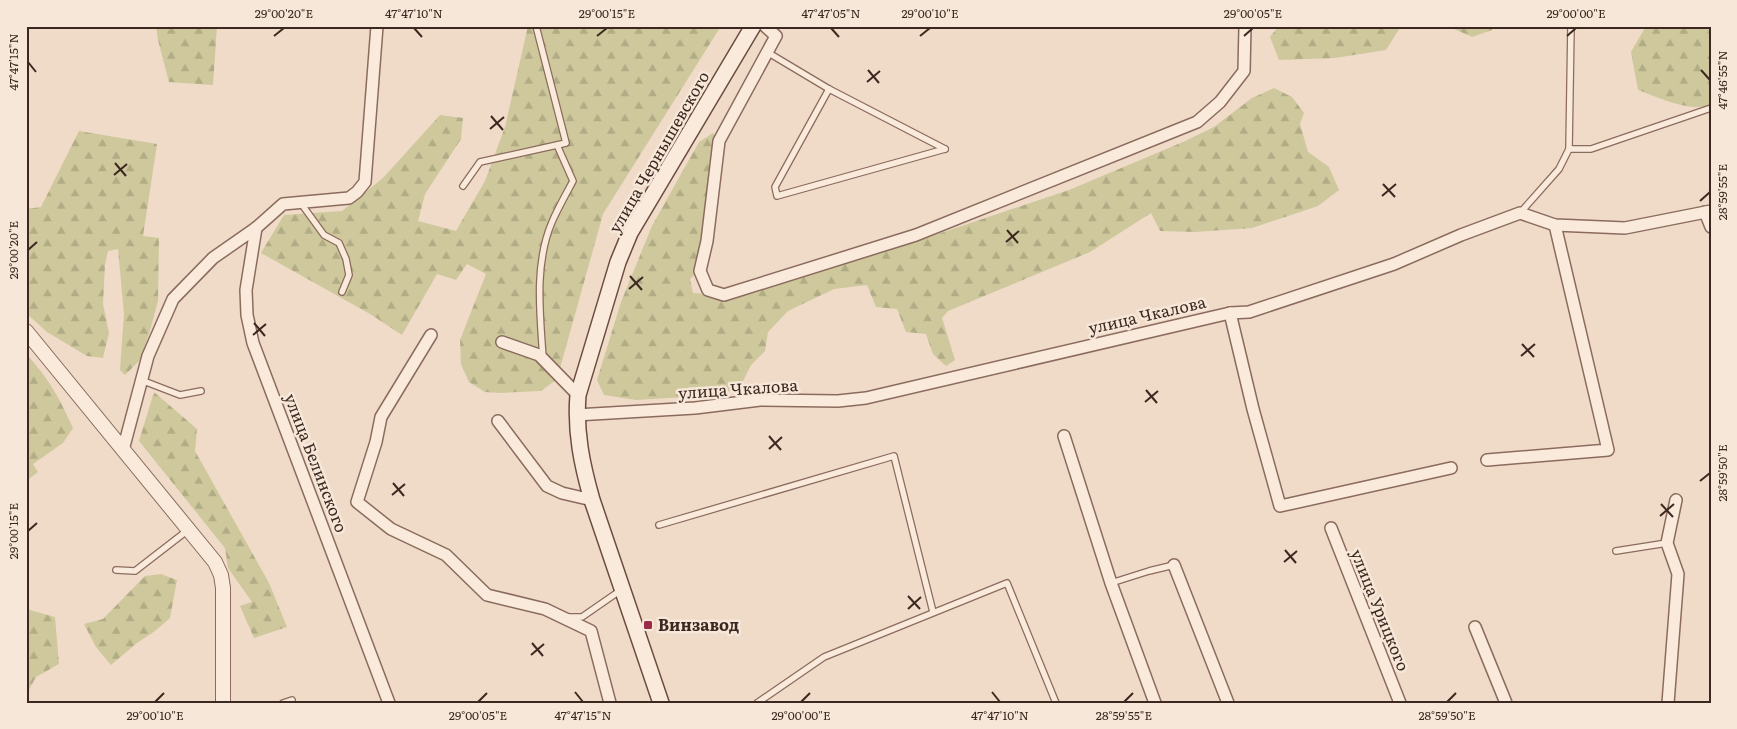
<svg xmlns="http://www.w3.org/2000/svg" width="1737" height="729" font-family="Literata,serif">
  <style>
    .forest { fill: url(#forest-firs) }
    .lines { fill: none; stroke-linecap: round; stroke-linejoin: round }
    .service-casing { stroke: #8b6b5d; stroke-width: 8 }
    .minor-casing { stroke: #8b6b5d; stroke-width: 14 }
    .tertiary-casing { stroke: #8b6b5d; stroke-width: 16 }
    .secondary-casing { stroke: #6d4c40; stroke-width: 18 }
    .service { stroke: #f9eadc; stroke-width: 5.5 }
    .minor { stroke: #f9eadc; stroke-width: 11 }
    .tertiary { stroke: #f9eadc; stroke-width: 14 }
    .secondary { stroke: #f9eadc; stroke-width: 15 }
    .ticks { fill: none; stroke: #3c2820; stroke-width: 2 }
    .poi-dot { fill: #9b2c46; stroke: #f6e7d8; stroke-width: 2 }
    .labels { text-anchor: middle; stroke-width: 5; stroke-linejoin: round; paint-order: stroke }
    .street-label { font-size: 16px; fill: #3c2820; stroke: #f6e7d8 }
    .poi-label { font-size: 16px; font-weight: bold; fill: #3c2820; stroke: #f6e7d8; text-anchor: start }
    .neatline { fill: none; stroke: #3c2820; stroke-width: 2 }
    .ticks-label { font-size: 12px; text-anchor: middle; fill: #3c2820 }
  </style>
  <defs>
    <pattern id="forest-firs" width="22" height="20" patternUnits="userSpaceOnUse" patternTransform="scale(1.25)"><rect width="22" height="20" fill="#cec89c"/><path d="M5 1l3.5 6h-7zM16 11l3.5 6h-7z" fill="#b2ac86"/></pattern>
  </defs>
  <rect width="100%" height="100%" fill="#efdbc8"/>
  <g class="forest">
    <path d="M156,26H217L213,85L169,82L158,40Z"/>
    <path d="M528,26H721L603,214L557,379L541,391L500,393L485,392L469,382L461,364L460,340L486,274L467,264L456,280L437,274L402,335L370,314L261,253L284,215L342,211L383,178L440,115L463,118L461,139L425,194L418,221L456,231L485,181L505,127Z"/>
    <path d="M1279,26H1401L1386,50L1335,58L1279,60L1270,37Z"/>
    <path d="M1451,26H1493L1492,30L1472,37L1452,28Z"/>
    <path d="M1646,26H1711V105C1691,113 1657,97 1638,90L1631,52Z"/>
    <path d="M1274,88L1292,97L1304,113L1300,124L1308,152L1329,167L1339,190L1318,206L1252,228L1195,232L1160,231L1151,213L1090,252L948,311L942,318L955,360L946,366L933,354L926,334L906,332L897,309L876,307L867,285L834,289L788,311L768,332L765,351L751,365L740,387L718,395L636,400L604,395L597,380L621,302L652,226L699,142L713,133L719,141L701,268L690,279L693,293L724,295L904,238H926L1069,190L1183,142L1214,127L1252,98Z"/>
    <path d="M79,131L157,144L143,236L159,238L158,301L149,334L139,361L125,375L120,370L124,314L118,249L108,251L105,265L103,304L109,333L103,358L87,356L47,332L26,313V209L41,207Z"/>
    <path d="M26,354C48,377 60,399 73,428L63,443L33,464L38,472L26,481Z"/>
    <path d="M154,392L197,429L195,451L269,583L287,627L254,638L240,606L252,602L228,568L225,548L139,441Z"/>
    <path d="M161,574L177,580L170,618L155,631L137,643L111,665L96,647L84,624L103,619L145,576Z"/>
    <path d="M26,609L55,617L59,664L36,677L26,695Z"/>
  </g>
  <g class="lines">
    <g class="service-casing">
      <g id="service">
        <path d="M767,52L829,89L945,149"/>
        <path d="M829,89L775,187L777,196L945,149"/>
        <path d="M1569,149H1591L1711,108"/>
        <path d="M463,186L480,162L566,143L536,26"/>
        <path d="M300,202L324,235L339,243L346,259L349,275L342,292"/>
        <path d="M1520,213L1559,169L1569,149L1571,26"/>
        <path d="M543,358C540,314 534,264 552,222C558,208 566,194 573,181L557,145"/>
        <path d="M141,380L180,395L201,391"/>
        <path d="M659,525L894,456L933,612"/>
        <path d="M1616,551L1667,543"/>
        <path d="M116,570L135,571L188,530"/>
        <path d="M1111,583L1149,571L1174,565"/>
        <path d="M569,617H582L621,590"/>
        <path d="M283,703L292,700"/>
        <path d="M757,703L824,657L1007,583L1056,703"/>
      </g>
    </g>
    <g class="minor-casing">
      <g id="minor">
        <path d="M765,26L776,36L719,141L707,241L700,271L708,290L724,295L916,235L1197,122L1220,102L1244,71L1245,26"/>
        <path d="M1705,212L1711,227"/>
        <path d="M256,228L246,290L247,315L253,343L389,703"/>
        <path d="M1230,313L1253,409L1280,506L1451,468"/>
        <path d="M431,335L381,417L376,442L357,502L391,529L446,555L487,595L545,609L591,631L610,703"/>
        <path d="M502,342L539,355L578,395"/>
        <path d="M576,415L695,408L760,400L838,401L866,398L1230,313L1249,312L1394,264L1461,235L1520,213L1555,225L1625,228L1711,211"/>
        <path d="M498,421L547,486L562,493L592,500"/>
        <path d="M1064,436L1111,583L1155,703"/>
        <path d="M123,450L148,356L173,299L213,258L256,228L283,204L349,198L357,192L365,182L377,26"/>
        <path d="M1487,460L1608,450L1555,225"/>
        <path d="M1331,528L1400,703"/>
        <path d="M1174,565L1228,703"/>
        <path d="M1475,627L1506,703"/>
        <path d="M1668,703L1678,574L1667,543L1676,500"/>
      </g>
    </g>
    <g class="tertiary-casing">
      <path id="tertiary" d="M26,331L215,562L221,575L223,588V703"/>
    </g>
    <g class="secondary-casing">
      <path id="secondary" d="M661,703L592,500C582,465 575,432 578,395L618,262L630,233L753,26"/>
    </g>
    <use href="#service" class="service"/>
    <use href="#minor" class="minor"/>
    <use href="#tertiary" class="tertiary"/>
    <use href="#secondary" class="secondary"/>
  </g>
  <path class="ticks" d="M414,28L422,37M831,28L839,37M274,36L284,28M597,36L607,28M920,36L930,28M1244,36L1253,28M1567,36L1576,28M28,62L36,72M868,70L879,83M1701,70L1710,80M867,82L880,71M491,116L503,130M490,129L504,117M115,163L126,176M114,175L127,164M1383,184L1395,197M1382,196L1396,184M1700,201L1710,192M1007,230L1018,243M1006,242L1019,231M28,250L37,242M630,276L642,290M629,289L643,277M254,323L265,336M253,335L266,324M1522,344L1534,357M1521,356L1535,344M1146,390L1157,403M1145,402L1158,391M769,436L781,450M769,449L782,437M1700,481L1710,473M393,483L404,496M392,495L405,484M1661,504L1673,517M1660,516L1674,504M28,531L37,523M1285,550L1296,563M1284,562L1297,551M908,596L920,609M908,609L921,597M532,643L543,656M531,655L544,644M575,692L583,702M992,692L1000,702M155,702L164,693M478,702L487,693M801,702L810,693M1124,702L1133,693M1447,702L1456,693"/>
  <rect class="poi-dot" x="643" y="620" width="10" height="10" rx="2.5"/>
  <g class="labels">
    <g class="street-label">
      <text transform="translate(659 152) rotate(-60)" y="6">улица Чернышевского</text>
      <text transform="translate(1147 315) rotate(-13)" y="6">улица Чкалова</text>
      <text transform="translate(738 389) rotate(-4)" y="6">улица Чкалова</text>
      <text transform="translate(316 463) rotate(69)" y="6">улица Белинского</text>
      <text transform="translate(1380 610) rotate(68)" y="6">улица Урицкого</text>
    </g>
    <g class="poi-label">
      <text x="658" y="631">Винзавод</text>
    </g>
  </g>
  <rect width="1737" height="729" fill="none" stroke="#f6e7d8" stroke-width="55"/>
  <rect x="28" y="28" width="1682" height="674" class="neatline"/>
  <g class="ticks-label">
    <text x="284" y="18">29°00'20"E</text>
    <text x="414" y="18">47°47'10"N</text>
    <text x="607" y="18">29°00'15"E</text>
    <text x="831" y="18">47°47'05"N</text>
    <text x="930" y="18">29°00'10"E</text>
    <text x="1253" y="18">29°00'05"E</text>
    <text x="1576" y="18">29°00'00"E</text>
    <text transform="translate(14 62) rotate(-90)" y="4">47°47'15"N</text>
    <text transform="translate(1723 80) rotate(-90)" y="4">47°46'55"N</text>
    <text transform="translate(1723 192) rotate(-90)" y="4">28°59'55"E</text>
    <text transform="translate(14 250) rotate(-90)" y="4">29°00'20"E</text>
    <text transform="translate(1723 473) rotate(-90)" y="4">28°59'50"E</text>
    <text transform="translate(14 531) rotate(-90)" y="4">29°00'15"E</text>
    <text x="155" y="720">29°00'10"E</text>
    <text x="478" y="720">29°00'05"E</text>
    <text x="583" y="720">47°47'15"N</text>
    <text x="801" y="720">29°00'00"E</text>
    <text x="1000" y="720">47°47'10"N</text>
    <text x="1124" y="720">28°59'55"E</text>
    <text x="1447" y="720">28°59'50"E</text>
  </g>
</svg>
